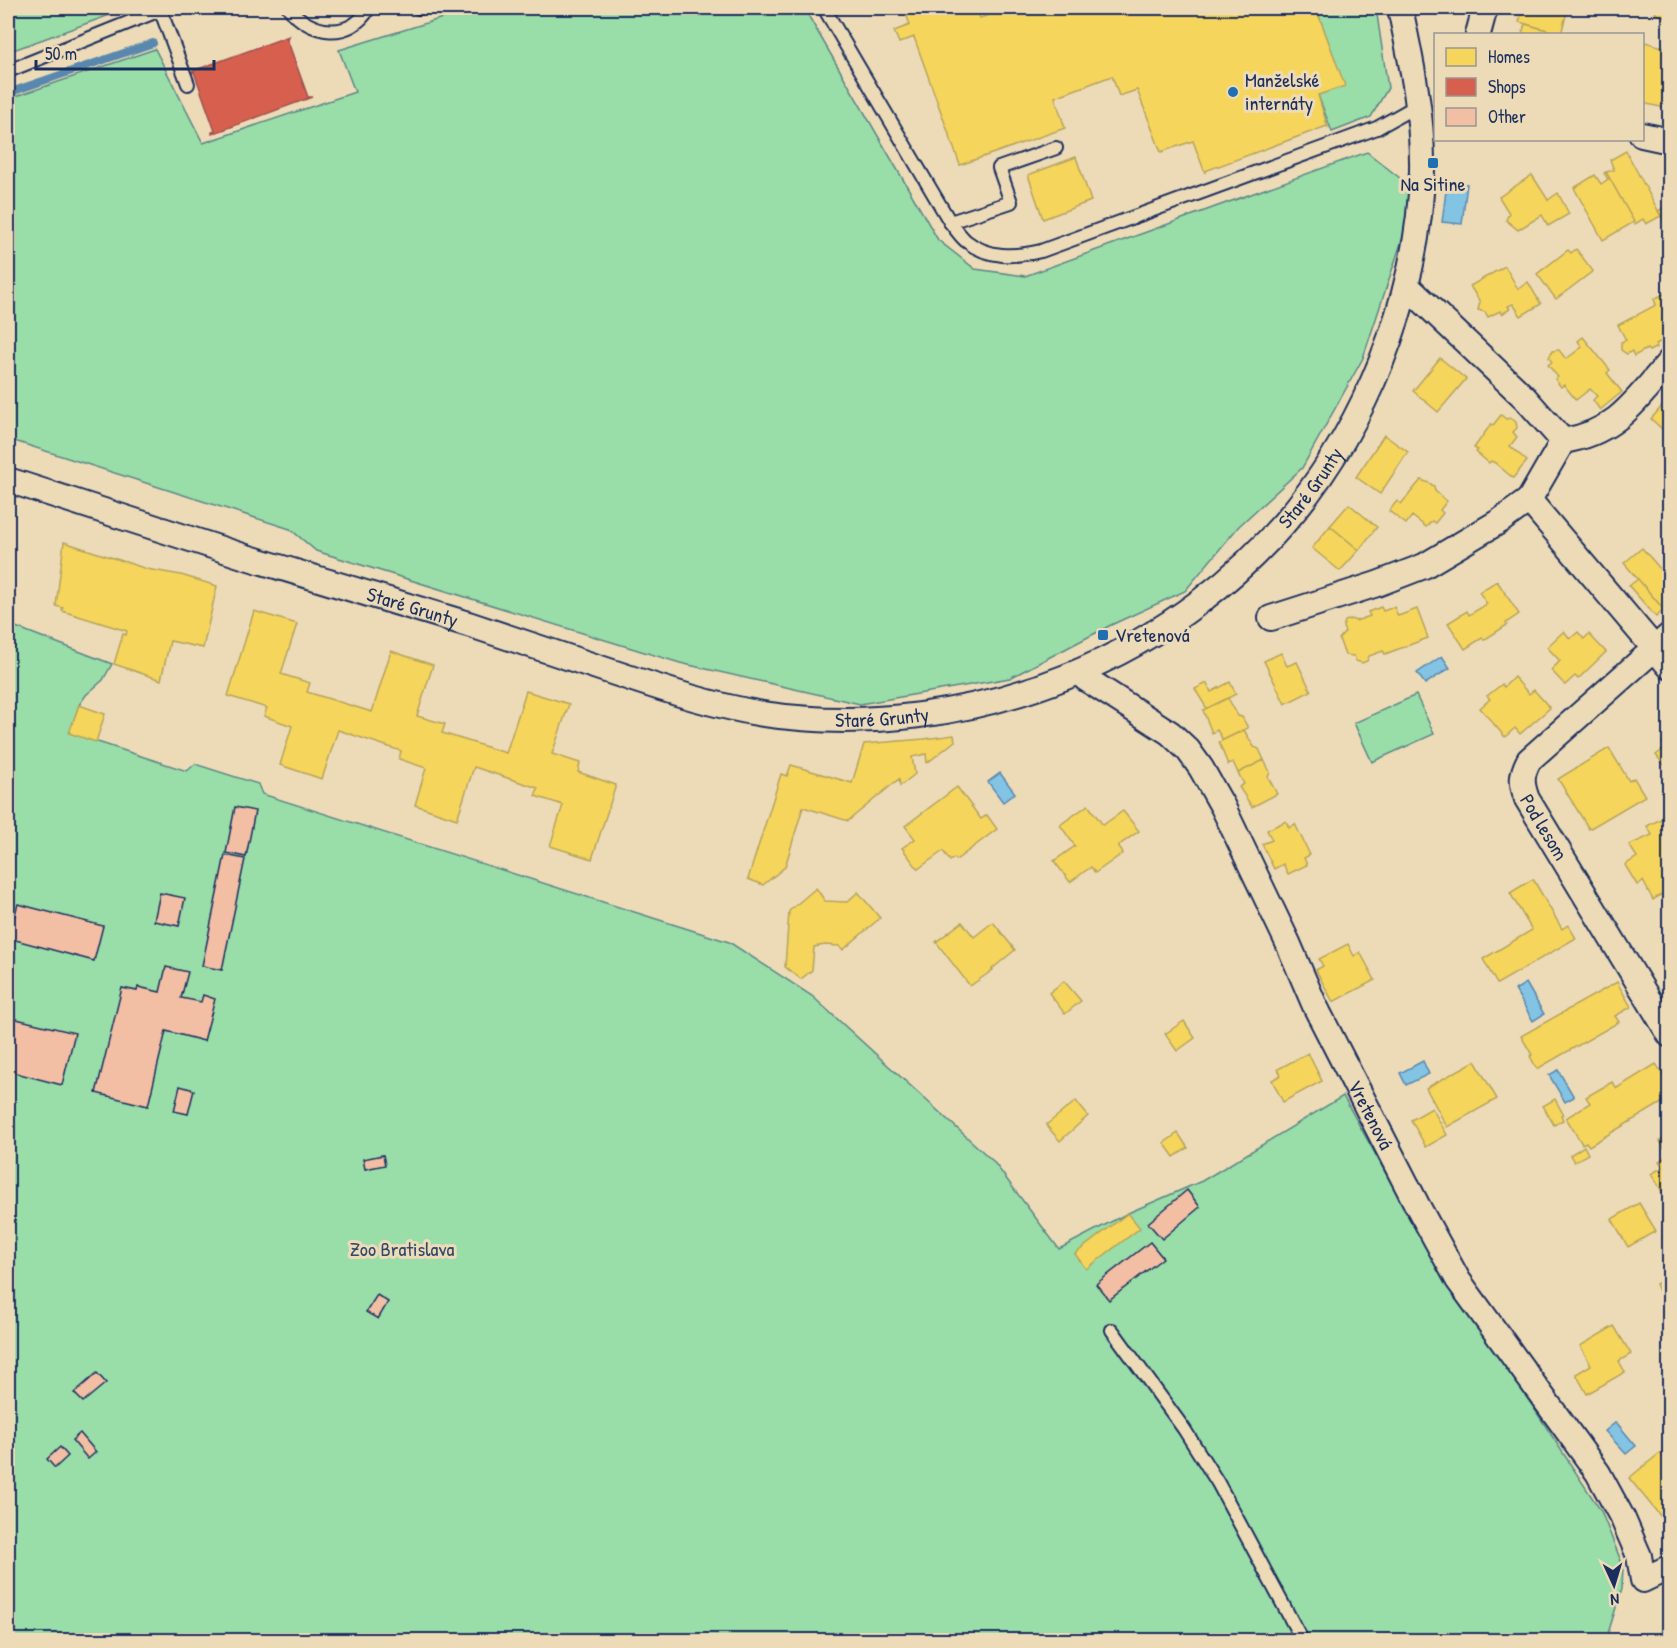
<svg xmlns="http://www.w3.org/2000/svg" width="1677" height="1648" font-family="'Patrick Hand',sans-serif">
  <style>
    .green { fill: #99dda9; stroke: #5a8684; stroke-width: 1.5 }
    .water { fill: #83c3e3; stroke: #5988ae; stroke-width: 1.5 }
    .homes { fill: #f6d55c; stroke: #b4a35d; stroke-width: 1.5 }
    .shops { fill: #d6604d; stroke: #9e5152; stroke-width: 1.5 }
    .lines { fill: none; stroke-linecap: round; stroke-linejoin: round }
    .stream { stroke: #5988ae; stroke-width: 8 }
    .building { fill: #f2bea4; stroke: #1b2f5e; stroke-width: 1.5 }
    .lane-casing { stroke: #1b2f5e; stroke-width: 16 }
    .street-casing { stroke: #1b2f5e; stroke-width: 28 }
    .lane { stroke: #eddbb8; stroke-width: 12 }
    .street { stroke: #eddbb8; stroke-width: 24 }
    .poi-dot { fill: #1f6fb2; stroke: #eddbb8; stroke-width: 2 }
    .labels { text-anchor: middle; stroke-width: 6; stroke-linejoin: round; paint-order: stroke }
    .poi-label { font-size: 20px; fill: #1b2f5e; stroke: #eddbb8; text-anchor: start }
    .street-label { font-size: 20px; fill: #1b2f5e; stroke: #eddbb8 }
    .park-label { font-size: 20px; fill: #2e4969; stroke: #eddbb8 }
  </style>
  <rect width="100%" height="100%" fill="#eddbb8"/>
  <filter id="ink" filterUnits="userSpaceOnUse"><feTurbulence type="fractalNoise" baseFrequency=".0167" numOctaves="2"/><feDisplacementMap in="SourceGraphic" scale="12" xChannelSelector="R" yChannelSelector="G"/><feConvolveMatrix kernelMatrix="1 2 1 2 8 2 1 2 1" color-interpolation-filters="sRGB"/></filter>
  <g filter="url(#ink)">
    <g class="green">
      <path d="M8,8H129L8,52Z"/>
      <path d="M475,8H804L938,240L975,269L1025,276L1367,152L1410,186L1407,225L1363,358L1302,468L1239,526L1185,591L1111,625L1010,678L860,704L680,663L316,551L290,529L8,439V99L155,49L203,143L355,92L339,50Z"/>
      <path d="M1316,8H1376L1388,88L1371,117L1332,132L1318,95L1344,85Z"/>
      <path d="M8,624L112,664L103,680L86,695L79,705L70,733L187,771L195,764L258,784L262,794L729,942L812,996L993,1161L1059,1249L1128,1213L1202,1181L1343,1096L1418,1231L1601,1511L1623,1566L1622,1588L1606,1640H8Z"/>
      <path d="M1416,695L1434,734L1372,762L1354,723Z"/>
    </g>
    <g class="water">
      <path d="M1447,183L1467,184L1462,224L1442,222Z"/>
      <path d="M1442,656L1450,668L1425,684L1417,673Z"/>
      <path d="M1000,773L1015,793L1003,802L988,782Z"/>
      <path d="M1526,983L1544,1014L1533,1021L1515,990Z"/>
      <path d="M1423,1061L1429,1074L1406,1085L1400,1073Z"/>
      <path d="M1558,1070L1574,1097L1565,1102L1549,1075Z"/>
      <path d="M1616,1422L1636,1446L1626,1454L1605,1431Z"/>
    </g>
    <g class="homes">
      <path d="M904,8H976L980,18L1009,8H1316L1345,86L1318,95L1328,128L1327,126L1205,171V173L1193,141L1161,152L1137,90L1119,96L1112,76L1055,97L1065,128L960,165L914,37L899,43L894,31L910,25Z"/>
      <path d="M1523,8H1568L1561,34L1519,22Z"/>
      <path d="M1657,8H1670V18L1655,14Z"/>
      <path d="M1525,24L1561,34H1563H1522Z"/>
      <path d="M1645,42L1670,49V109L1642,103V51Z"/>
      <path d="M1626,151L1661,216L1646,224L1643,219L1635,224L1606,172L1614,170L1610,160Z"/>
      <path d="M1076,157L1091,201L1043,219L1028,175Z"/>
      <path d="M1606,172L1634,222L1603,240L1574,188L1595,175L1601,184L1608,179L1604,173Z"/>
      <path d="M1532,175L1548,200L1558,193L1569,214L1548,226L1542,215L1518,230L1506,220L1509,213L1499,197Z"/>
      <path d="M1670,204V231L1658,211Z"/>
      <path d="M1576,249L1593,271L1556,299L1537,274L1568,250L1571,253Z"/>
      <path d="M1505,266L1518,289L1528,282L1541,304L1521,316L1513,304L1508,306L1510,309L1502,314L1500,311L1488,317L1485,312L1478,310L1480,302L1470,286Z"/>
      <path d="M1670,291V323H1668L1670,337L1656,344L1657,347L1649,351L1647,349L1634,356L1632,351L1627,354L1621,350V342L1626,340L1618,325L1656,305L1654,299Z"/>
      <path d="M1583,337L1610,370L1607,373L1622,392L1600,410L1593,400L1597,396L1590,389L1576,400L1564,385L1561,387L1555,379L1558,377L1548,365L1552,362L1549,358L1552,351L1559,350L1566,359L1582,347L1578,341Z"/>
      <path d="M1440,358L1466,379L1438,412L1413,391Z"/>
      <path d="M1670,397V436L1651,419Z"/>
      <path d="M1501,415L1506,419L1511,418L1516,422L1517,428L1513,432L1517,437L1510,446L1527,461L1513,478L1495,463L1491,461L1489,463L1476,452L1478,450L1474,448L1491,424L1493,425Z"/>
      <path d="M1384,435L1408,452L1380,494L1356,477Z"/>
      <path d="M1421,480L1429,483L1434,486L1435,491L1447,501L1440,510L1443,513L1435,523L1432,521L1426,527L1412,516L1406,524L1389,511L1397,501L1401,504Z"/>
      <path d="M1349,504L1377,527L1359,550L1330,526Z"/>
      <path d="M1330,526L1359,550L1340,571L1312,548Z"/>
      <path d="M64,542L147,569L181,575L217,586L203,648L170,641L161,680L114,664L123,634L126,635L127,631L62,611L63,608L56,606Z"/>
      <path d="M1642,548L1670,580V606L1664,610L1624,563Z"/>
      <path d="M1638,579L1664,610L1656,617L1629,586Z"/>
      <path d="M1497,581L1519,614L1506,623L1507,625L1484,640L1482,638L1465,649L1448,623L1467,611L1469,615L1487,604L1479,592Z"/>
      <path d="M8,596L16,598L10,615L8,614Z"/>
      <path d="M1381,607L1383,611L1394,607L1398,616L1417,609L1428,638L1385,654L1383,651L1369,656L1367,661L1362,663L1356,661L1354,656L1345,655L1339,639L1345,632L1343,627L1345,621L1351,619L1356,621L1370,616L1368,612Z"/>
      <path d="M254,611L297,624L281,674L310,683L307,692L372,712L391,651L433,665L417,716L445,724L442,733L506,753L526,691L569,704L552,754L580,763L578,772L616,785L592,859L550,846L563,805L535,796L538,788L474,767L457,819L415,805L426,768L399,759L401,751L338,730L322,779L280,765L292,726L264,716L267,708L228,696Z"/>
      <path d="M1564,631L1570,639L1578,632L1584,639L1589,634L1606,652L1578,679L1575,676L1565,685L1551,670L1560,661L1547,647Z"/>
      <path d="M1281,653L1287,666L1297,662L1311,691L1285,704L1264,661Z"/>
      <path d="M1514,677L1529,694L1534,690L1550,708L1520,734L1515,728L1505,737L1480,708L1490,699L1487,696L1502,684L1504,687Z"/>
      <path d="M1230,682L1236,694L1207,709L1195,689L1207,683L1211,692Z"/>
      <path d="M1228,698L1238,716L1242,717L1248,728L1223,740L1217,730L1212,733L1203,710Z"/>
      <path d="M79,705L105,714L96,742L69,733Z"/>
      <path d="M1244,730L1254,747L1259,749L1264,760L1238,773L1233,762L1228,765L1219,742Z"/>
      <path d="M954,735L955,741L927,763L926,754L912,757L915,774L900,786L899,779L848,821L803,807L785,867L763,885L748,879L781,774L787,776L791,765L852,783L864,744L924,739Z"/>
      <path d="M1670,738V772L1656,755L1666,747L1662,743Z"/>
      <path d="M1609,748L1629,781L1634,778L1645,796L1589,829L1558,779Z"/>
      <path d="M1264,760L1270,772L1268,777L1277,794L1252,807L1239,787L1244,784L1238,773Z"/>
      <path d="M957,787L981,819L987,815L997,829L956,860L954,858L950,861L943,851L918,869L902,848L915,839L905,826Z"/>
      <path d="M1088,805L1103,825L1123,811L1139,831L1118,846L1123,853L1095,873L1091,867L1070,882L1054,861L1075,846L1060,825Z"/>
      <path d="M1669,815L1670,876L1665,878L1670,884V889L1653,900L1643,881L1637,885L1625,865L1637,857L1629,845L1652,835L1647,826Z"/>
      <path d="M1286,821L1289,828L1295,824L1310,855L1304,858L1307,865L1288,874L1283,864L1274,869L1262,844L1272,840L1267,830Z"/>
      <path d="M1533,879L1562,929L1568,925L1576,938L1497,984L1483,959L1532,930L1510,893Z"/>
      <path d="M816,888L825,901L847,902L858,892L880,918L843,950L839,946L825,945L814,947L812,970L801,979L785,967L789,911Z"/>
      <path d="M962,922L974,937L993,922L1015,950L992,969L993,970L970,986L936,942Z"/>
      <path d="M1348,944L1354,956L1360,952L1375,980L1333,1002L1316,970L1323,966L1319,959Z"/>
      <path d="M1064,981L1081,1001L1065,1014L1049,993Z"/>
      <path d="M1617,982L1631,1007L1615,1016L1619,1022L1537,1069L1530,1056L1532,1055L1521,1036Z"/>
      <path d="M1184,1021L1195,1038L1177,1051L1165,1034Z"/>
      <path d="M1308,1053L1322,1081L1283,1102L1272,1080L1281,1075L1278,1069Z"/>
      <path d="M1475,1061L1497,1099L1447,1127L1426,1088Z"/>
      <path d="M1656,1064L1670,1086V1098L1589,1146L1586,1142L1582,1144L1566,1118L1590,1103L1586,1097L1612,1082L1617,1088Z"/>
      <path d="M1555,1099L1563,1114L1561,1115L1563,1120L1554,1125L1543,1106Z"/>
      <path d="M1076,1101L1088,1116L1060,1141L1046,1125Z"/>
      <path d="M1432,1108L1447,1135L1426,1147L1411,1120Z"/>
      <path d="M1178,1133L1188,1148L1174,1157L1164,1143Z"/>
      <path d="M1670,1135V1189L1663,1193L1651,1174L1663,1167L1659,1161L1669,1155L1660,1141Z"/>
      <path d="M1584,1146L1588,1154L1574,1162L1570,1155Z"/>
      <path d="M1639,1203L1656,1231L1628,1247L1612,1219Z"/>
      <path d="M1128,1213L1140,1228L1086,1269L1075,1254Z"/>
      <path d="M1670,1278V1314L1669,1315L1656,1284Z"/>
      <path d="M1614,1326L1631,1354L1619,1361L1625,1372L1587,1394L1576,1374L1591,1365L1580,1346Z"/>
      <path d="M1660,1453L1670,1465V1528L1629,1478Z"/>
    </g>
    <path class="shops" d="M289,36L287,39L308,97H312L212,134V132L215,131L194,72L191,74L190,72Z"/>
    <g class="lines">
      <path class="stream" d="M8,93L153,43"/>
    </g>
    <g class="building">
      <path d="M235,807L255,811L246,857L226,853Z"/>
      <path d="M225,855L245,859L222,970L202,966Z"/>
      <path d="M160,893L185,898L179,926L154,921Z"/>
      <path d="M18,904L103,926L94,961L8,938Z"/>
      <path d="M166,967L188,972L181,998L201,1002L203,995L215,999L204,1041L166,1031L148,1106L96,1093L122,988L137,991L138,987L160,992Z"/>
      <path d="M8,1017L75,1033L62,1085L8,1071Z"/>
      <path d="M180,1086L194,1090L188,1114L174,1111Z"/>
      <path d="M383,1155L385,1165L365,1169L363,1159Z"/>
      <path d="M1187,1190L1200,1207L1162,1239L1148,1223Z"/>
      <path d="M1150,1242L1163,1258L1109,1300L1096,1284Z"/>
      <path d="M377,1295L388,1302L378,1319L366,1312Z"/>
      <path d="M97,1373L106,1383L83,1402L74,1393Z"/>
      <path d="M80,1433L96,1452L88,1459L72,1440Z"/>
      <path d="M60,1447L68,1456L55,1468L47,1459Z"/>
    </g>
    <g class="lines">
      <g class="lane-casing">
        <g id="lane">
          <path d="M289,8C310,35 350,41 369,8"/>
          <path d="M419,8H420"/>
          <path d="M824,8L950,222C955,228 960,236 966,241C989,259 1015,257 1041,251L1377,128L1418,105"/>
          <path d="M160,9L188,84"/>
          <path d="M8,71L165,8"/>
          <path d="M950,222L1011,202L999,168L1056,148"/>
          <path d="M1112,1330L1184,1429L1218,1483L1302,1640"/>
        </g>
      </g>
      <g class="street-casing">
        <g id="street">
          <path d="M1478,34L1485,8"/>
          <path d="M1642,135L1670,141"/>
          <path d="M1407,286L1525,398L1563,441"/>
          <path id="s1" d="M8,480C87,505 167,532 246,557C320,579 394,601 468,624C520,641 572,659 624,676C669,691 715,706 763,714C967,744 1185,659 1309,492C1375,403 1420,282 1422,170C1423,115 1411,60 1400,8"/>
          <path d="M1529,500L1670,667"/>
          <path d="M1271,618L1377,584L1424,566L1500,521L1529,500L1563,441C1617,433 1636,400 1670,361"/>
          <path id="s2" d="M1670,635L1529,760C1521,775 1521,783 1527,799L1670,1035"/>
          <path id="s3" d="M1079,672L1086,679L1170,733L1188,750L1201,768L1223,807L1288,943L1315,1006L1417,1205L1458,1280L1598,1473L1623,1519L1639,1556L1643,1580L1670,1567"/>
        </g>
      </g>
      <use href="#lane" class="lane"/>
      <use href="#street" class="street"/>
    </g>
  </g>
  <g class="poi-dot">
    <circle cx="1233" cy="92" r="6"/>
    <rect x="1427" y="157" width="12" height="12" rx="3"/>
    <rect x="1097" y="629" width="12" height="12" rx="3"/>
  </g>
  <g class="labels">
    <g class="poi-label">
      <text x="1245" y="87">Manželské<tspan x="1245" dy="23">internáty</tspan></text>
      <text x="1433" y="191" text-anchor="middle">Na Sitine</text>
      <text x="1115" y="642">Vretenová</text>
    </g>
    <g class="street-label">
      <text dy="7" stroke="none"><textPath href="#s1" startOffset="1413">Staré Grunty</textPath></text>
      <text dy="7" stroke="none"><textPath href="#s1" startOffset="424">Staré Grunty</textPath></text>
      <text dy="7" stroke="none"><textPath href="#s1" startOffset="910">Staré Grunty</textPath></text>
      <text dy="7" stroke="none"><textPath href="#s2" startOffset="262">Pod lesom</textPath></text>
      <text dy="7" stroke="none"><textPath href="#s3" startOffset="543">Vretenová</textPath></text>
    </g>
    <g class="park-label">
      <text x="402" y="1256">Zoo Bratislava</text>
    </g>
  </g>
  <rect width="1677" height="1648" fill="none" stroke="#eddbb8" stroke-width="30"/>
  <rect x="15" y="15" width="1647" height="1618" fill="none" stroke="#1b2f5e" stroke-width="2" filter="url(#ink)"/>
  <rect x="1434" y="33" width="210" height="108" fill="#eddbb8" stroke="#999694" stroke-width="1.5"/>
  <rect x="1446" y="48" width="30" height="18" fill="#f6d55c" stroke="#999694" stroke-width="1.5"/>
  <text x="1488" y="63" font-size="18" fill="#1b2f5e">Homes</text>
  <rect x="1446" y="78" width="30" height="18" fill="#d6604d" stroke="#999694" stroke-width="1.5"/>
  <text x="1488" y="93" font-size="18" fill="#1b2f5e">Shops</text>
  <rect x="1446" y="108" width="30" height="18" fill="#f2bea4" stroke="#999694" stroke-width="1.5"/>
  <text x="1488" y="123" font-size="18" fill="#1b2f5e">Other</text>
  <g transform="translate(1614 1585) rotate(176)" stroke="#eddbb8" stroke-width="4.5" paint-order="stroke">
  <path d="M0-4.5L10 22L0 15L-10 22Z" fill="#1b2f5e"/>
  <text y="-9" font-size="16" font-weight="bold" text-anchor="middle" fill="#1b2f5e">N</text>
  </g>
  <path d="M36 60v9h178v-9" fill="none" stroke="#1b2f5e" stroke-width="3"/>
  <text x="45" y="60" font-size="18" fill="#1b2f5e" stroke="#eddbb8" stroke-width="4.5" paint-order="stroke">50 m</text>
</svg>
